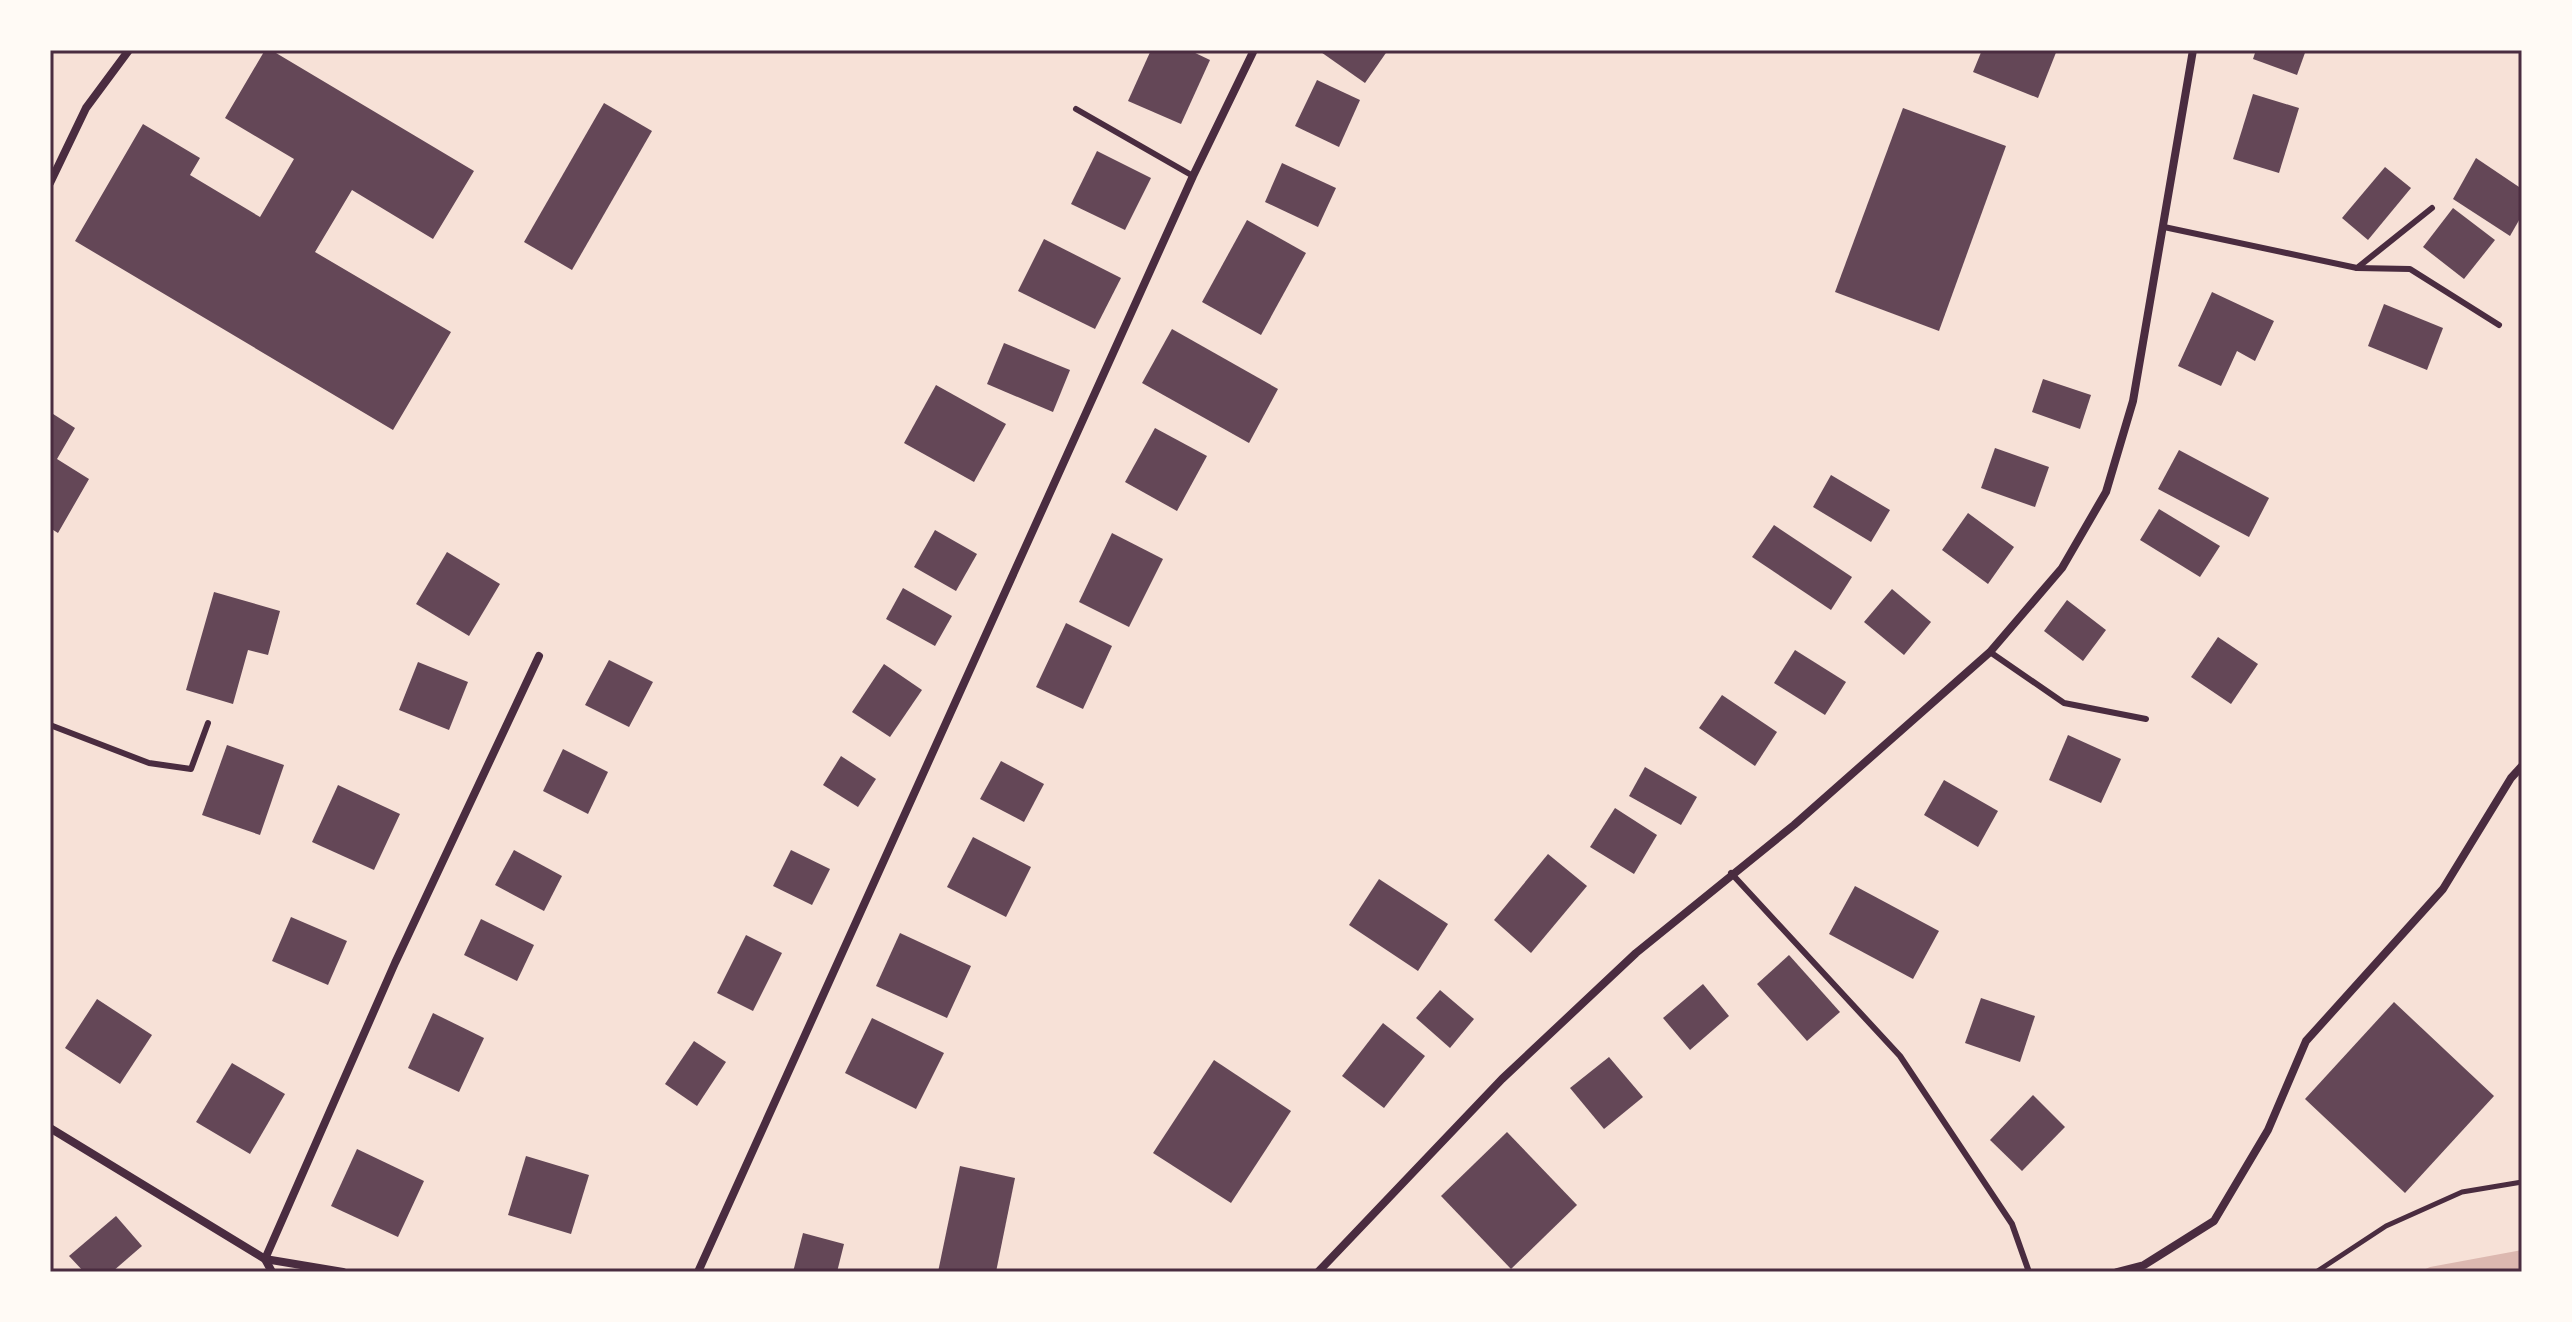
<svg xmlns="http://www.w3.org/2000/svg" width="2572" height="1322" font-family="Bitter,serif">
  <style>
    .water { fill: #dcb8b0 }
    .building { fill: #644757 }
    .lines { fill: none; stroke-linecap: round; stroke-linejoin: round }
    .path { stroke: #4a2c40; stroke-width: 5 }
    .service { stroke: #4a2c40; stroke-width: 6 }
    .minor { stroke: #4a2c40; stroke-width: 8 }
    .neatline { fill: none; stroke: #4a2c40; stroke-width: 3 }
  </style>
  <rect width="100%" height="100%" fill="#f7e1d7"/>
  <path class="water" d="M2522,1250V1272H2419L2430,1267Z"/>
  <g class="building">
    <path d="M265,50H271L474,171L433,239L352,190L315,252L451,332L393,430L75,241L143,124L200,158L190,175L260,217L294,159L225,118Z"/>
    <path d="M1151,50H1189L1210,60L1181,124L1128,101Z"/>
    <path d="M1318,50H1388L1365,83Z"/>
    <path d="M1982,50H2057L2038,98L1973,72Z"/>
    <path d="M2256,50H2306L2297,75L2253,59Z"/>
    <path d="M1317,80L1360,100L1339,147L1295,126Z"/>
    <path d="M2253,94L2299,108L2279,173L2233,159Z"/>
    <path d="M604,103L652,131L572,270L524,242Z"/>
    <path d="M1903,108L2006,146L1939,331L1835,292Z"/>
    <path d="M1097,151L1151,178L1125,230L1071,204Z"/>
    <path d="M2476,158L2522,189V215L2510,236L2453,199Z"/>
    <path d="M1282,163L1336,188L1318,227L1265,202Z"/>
    <path d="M2385,167L2411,188L2368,240L2342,218Z"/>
    <path d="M2453,208L2495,240L2464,279L2423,247Z"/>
    <path d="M1247,220L1306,253L1261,335L1202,302Z"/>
    <path d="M1044,239L1121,278L1095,329L1018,291Z"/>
    <path d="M2212,292L2274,321L2255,361L2237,351L2221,386L2178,366Z"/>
    <path d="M2384,304L2443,328L2427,370L2368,346Z"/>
    <path d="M1172,329L1278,389L1249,443L1142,383Z"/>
    <path d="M1004,343L1070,370L1053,412L987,384Z"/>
    <path d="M2043,379L2091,395L2080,429L2032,412Z"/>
    <path d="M936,385L1006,424L974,482L904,443Z"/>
    <path d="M50,412L75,428L57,459L89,479L58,533L50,528Z"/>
    <path d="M1155,428L1207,456L1177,511L1125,482Z"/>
    <path d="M1995,448L2049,467L2035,507L1981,488Z"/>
    <path d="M2179,450L2269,498L2249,537L2158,489Z"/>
    <path d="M1831,475L1890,510L1871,542L1813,507Z"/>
    <path d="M2159,509L2220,546L2200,577L2140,540Z"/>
    <path d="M1968,513L2014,547L1988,584L1942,550Z"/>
    <path d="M1774,525L1852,577L1831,610L1752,557Z"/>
    <path d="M935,530L977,554L956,591L914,567Z"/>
    <path d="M1112,533L1163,559L1129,627L1079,602Z"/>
    <path d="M447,552L500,584L469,636L416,604Z"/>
    <path d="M903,588L952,616L935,646L886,619Z"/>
    <path d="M1892,589L1931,622L1904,655L1864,622Z"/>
    <path d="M214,592L280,611L268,655L248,650L233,704L186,690Z"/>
    <path d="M2067,600L2106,630L2083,661L2044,631Z"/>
    <path d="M1066,623L1112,646L1083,709L1036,687Z"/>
    <path d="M2218,637L2258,664L2231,704L2191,677Z"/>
    <path d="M1795,650L1846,682L1825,715L1774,683Z"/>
    <path d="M609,660L653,682L629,727L585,705Z"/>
    <path d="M418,662L468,682L449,730L399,710Z"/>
    <path d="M884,664L922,690L890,737L852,712Z"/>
    <path d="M1722,695L1777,732L1755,766L1699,728Z"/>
    <path d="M2068,735L2121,759L2101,803L2049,780Z"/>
    <path d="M227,745L284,765L260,835L202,815Z"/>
    <path d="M563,749L608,772L588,814L543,791Z"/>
    <path d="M841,756L876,779L858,807L823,785Z"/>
    <path d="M1001,761L1044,784L1024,822L980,799Z"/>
    <path d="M1645,767L1697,797L1681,825L1629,796Z"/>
    <path d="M1944,780L1998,811L1978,847L1924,815Z"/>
    <path d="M338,785L400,814L374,870L312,842Z"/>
    <path d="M1615,808L1657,835L1634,874L1590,847Z"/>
    <path d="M973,837L1031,867L1006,917L947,887Z"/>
    <path d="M514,850L562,876L544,911L495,885Z"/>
    <path d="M791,850L830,869L812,905L773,886Z"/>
    <path d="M1548,854L1587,886L1531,953L1494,920Z"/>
    <path d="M1379,879L1448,924L1418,971L1349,925Z"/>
    <path d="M1855,886L1939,931L1913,979L1829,934Z"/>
    <path d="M291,917L347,941L328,985L272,961Z"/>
    <path d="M481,919L534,945L517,981L464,955Z"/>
    <path d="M900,933L971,966L947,1018L876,986Z"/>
    <path d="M746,935L782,953L753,1011L717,993Z"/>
    <path d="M1789,955L1840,1012L1807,1041L1757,984Z"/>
    <path d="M1703,984L1729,1016L1690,1050L1663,1018Z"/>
    <path d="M1440,990L1474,1019L1450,1048L1416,1018Z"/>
    <path d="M1981,998L2035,1016L2020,1062L1965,1043Z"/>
    <path d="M97,999L152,1035L120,1084L65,1048Z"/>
    <path d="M2394,1002L2494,1096L2405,1193L2305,1099Z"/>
    <path d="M433,1013L484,1038L459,1092L408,1068Z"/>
    <path d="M872,1018L944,1053L916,1109L845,1073Z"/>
    <path d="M1383,1023L1425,1056L1384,1108L1342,1076Z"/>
    <path d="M694,1041L726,1062L697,1106L665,1084Z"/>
    <path d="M1609,1057L1643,1097L1604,1129L1570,1088Z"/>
    <path d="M1214,1060L1291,1111L1231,1203L1153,1153Z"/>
    <path d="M232,1063L285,1094L250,1154L196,1122Z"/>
    <path d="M2033,1095L2065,1127L2022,1171L1990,1140Z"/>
    <path d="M1507,1132L1577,1205L1511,1269L1441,1196Z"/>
    <path d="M357,1149L424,1181L398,1237L331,1206Z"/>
    <path d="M526,1156L589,1175L571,1234L508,1215Z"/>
    <path d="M960,1166L1015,1178L996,1272H938Z"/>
    <path d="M116,1216L142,1246L112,1272H84L69,1256Z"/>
    <path d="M803,1233L844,1244L837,1272H793Z"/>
  </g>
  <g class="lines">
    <path class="path" d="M2316,1272L2386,1226L2462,1192L2522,1182"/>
    <g class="service">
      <path d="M1076,109L1193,176"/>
      <path d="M2164,227L2357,268L2432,208"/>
      <path d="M2357,268L2410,269L2499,325"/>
      <path d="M1990,652L2064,703L2146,719"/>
      <path d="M50,725L149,763L191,769L208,723"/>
      <path d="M1731,873L1900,1056L2012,1224L2029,1272"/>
    </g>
    <g class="minor">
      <path d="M50,183L86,108L129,50"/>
      <path d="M50,1128L265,1259L343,1272"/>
      <path d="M272,1272L265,1259L395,963L539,656"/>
      <path d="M698,1272L1193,176L1254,50"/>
      <path d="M1318,1272L1502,1079L1636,953L1794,825L1990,652L2062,568L2106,492L2133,401L2193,50"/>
      <path d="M2117,1272L2144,1265L2214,1221L2268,1130L2306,1041L2443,889L2511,778L2522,766"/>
    </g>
  </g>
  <rect width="2572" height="1322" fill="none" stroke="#fffaf5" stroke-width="104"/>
  <rect x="52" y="52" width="2468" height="1218" class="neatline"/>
</svg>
